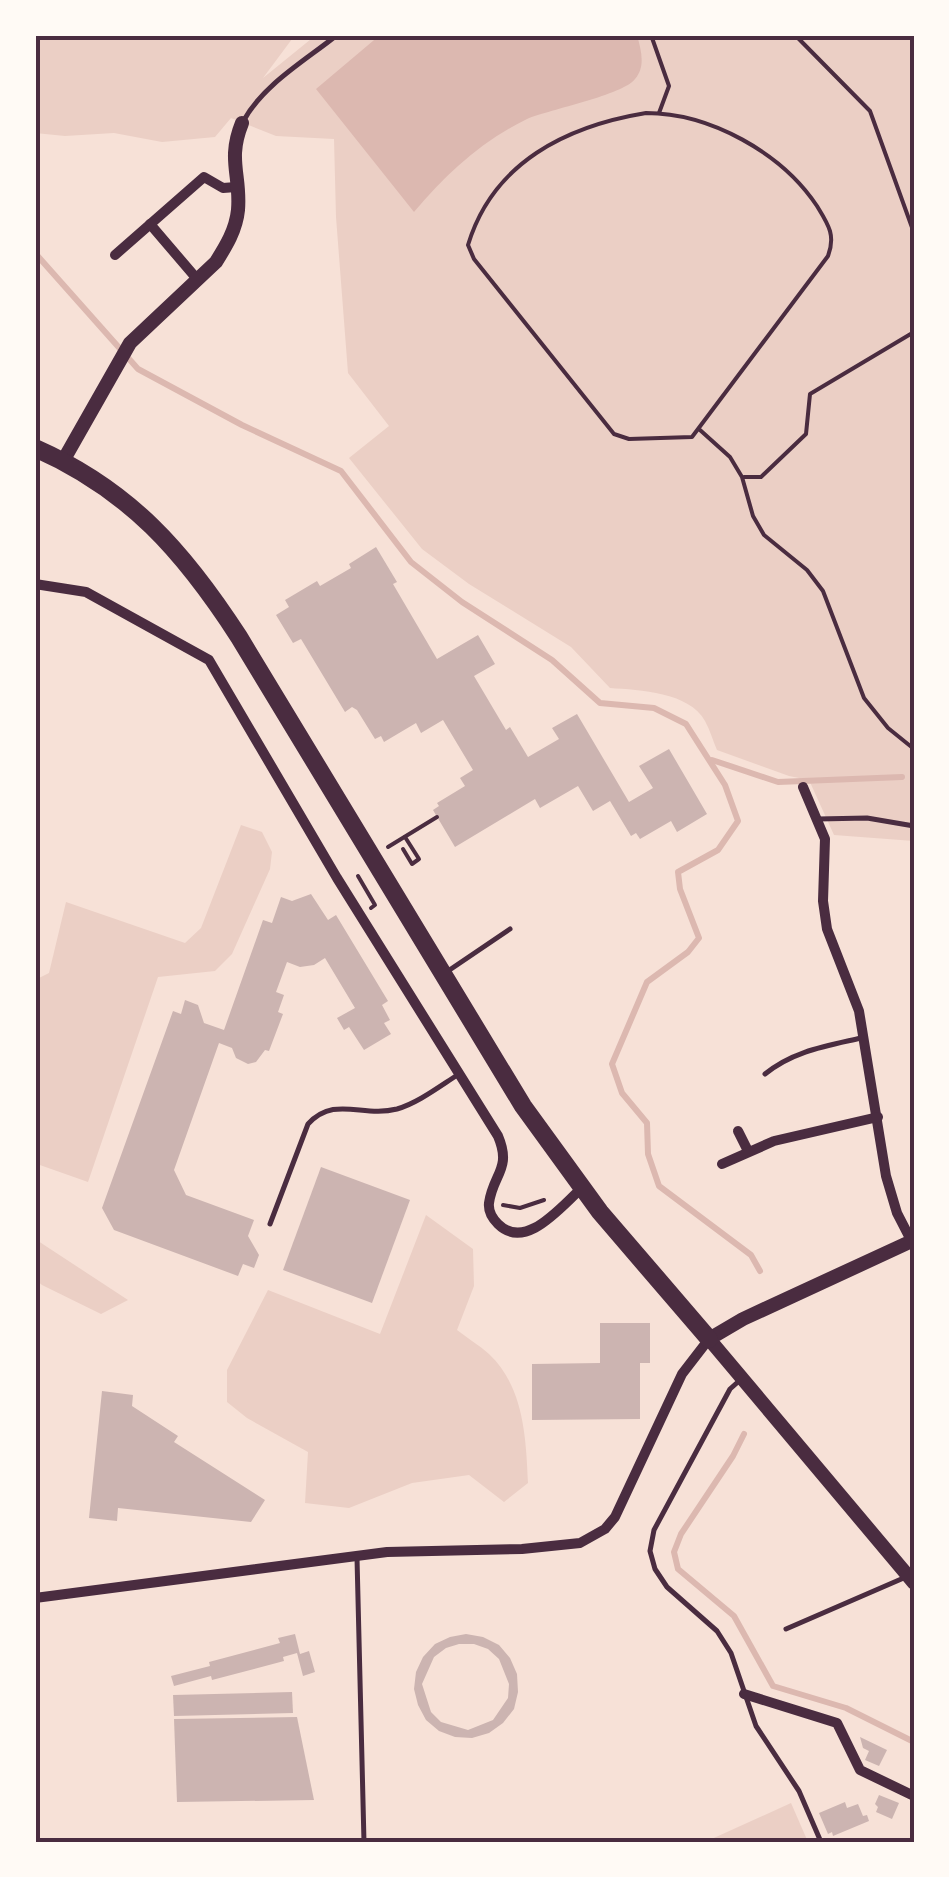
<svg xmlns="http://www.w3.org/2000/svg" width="949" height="1877" font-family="'DM Sans',sans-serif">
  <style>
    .green { fill: #ebcfc5 }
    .water { fill: #dcb8b0 }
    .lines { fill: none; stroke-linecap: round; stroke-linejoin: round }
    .stream { stroke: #dcb8b0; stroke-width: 6 }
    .building { fill: #ccb4b1; fill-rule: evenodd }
    .path { stroke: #4a2c40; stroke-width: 4 }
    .service { stroke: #4a2c40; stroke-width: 5 }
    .minor { stroke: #4a2c40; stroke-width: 10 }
    .tertiary { stroke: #4a2c40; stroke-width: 14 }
    .primary { stroke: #4a2c40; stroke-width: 18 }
    .neatline { fill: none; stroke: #4a2c40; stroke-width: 4 }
  </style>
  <rect width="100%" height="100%" fill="#f7e1d7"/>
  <g class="green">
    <path d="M35,35H295L263,78L316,35H914V841L834,835L809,780L789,776L717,750C713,741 710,730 705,721C689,692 640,690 610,688L571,647L469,584L422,549L349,458L389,426L348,373L336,217L334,139L276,136L231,118L215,137L162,142L114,133L65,136L35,133Z"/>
    <path d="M241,825L262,832L272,852L270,869L232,954L215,971L158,977L88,1182L37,1164L35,1167V980L49,973L66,902L185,943L201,928Z"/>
    <path d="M426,1215L473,1249L474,1286L457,1330C467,1338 479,1345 489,1354C524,1387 526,1438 528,1483L504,1502L469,1475L412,1483L349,1508L305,1503L308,1452L247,1418L227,1402V1370L268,1290L380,1334Z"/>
    <path d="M35,1239L128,1300L101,1314L42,1285L35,1279Z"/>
    <path d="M791,1803L808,1842H705Z"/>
  </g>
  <path class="water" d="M380,35H637C641,50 646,66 635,79C623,95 551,109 527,119C482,141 447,173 414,212L316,89Z"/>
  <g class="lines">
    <g class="stream">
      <path d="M35,253L138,369L242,425L341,471L411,562L462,602L552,660L600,703L654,708L686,724L725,785L738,821L718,850L678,872L680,889L699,938L688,952L647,982L612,1064L622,1093L647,1123L648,1154L659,1186L751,1255L760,1271"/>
      <path d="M712,760L778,782L902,777"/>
      <path d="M744,1434L733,1456L681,1534L674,1552L678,1569L734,1616L773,1686L846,1708L914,1742"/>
    </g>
  </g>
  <g class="building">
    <path d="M376,547L397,582L393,584L437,659L478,635L495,664L474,676L506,730L510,727L528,757L559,739L552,728L577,714L629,802L653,788L639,766L669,749L707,814L677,832L671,821L640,839L636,833L631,836L610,801L593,811L578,786L540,808L535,799L455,847L433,810L439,806L437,803L465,786L460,778L473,770L443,720L421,733L416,723L384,742L381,736L375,739L357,710L352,707L345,712L301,639L293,643L276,615L289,607L285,600L317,581L320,586L351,568L349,564Z"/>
    <path d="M311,894L328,920L336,915L388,1001L382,1005L390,1020L384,1023L391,1034L364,1050L349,1027L344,1030L337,1018L355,1008L325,958L314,965L300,967L287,962L276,992L284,995L278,1012L283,1014L269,1051L265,1050L256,1062L248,1064L236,1058L232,1048L219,1043L174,1170L186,1195L254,1220L248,1236L259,1255L254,1268L243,1264L238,1276L114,1230L102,1208L173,1011L181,1014L185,1000L198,1005L204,1023L224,1030L263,920L272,923L281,897L292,901Z"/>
    <path d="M321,1167L410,1200L372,1303L283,1270Z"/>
    <path d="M600,1323H650V1363H640V1419L532,1420V1364L600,1363Z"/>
    <path d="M102,1391L133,1395L132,1406L178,1436L174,1442L265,1500L251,1522L118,1508L117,1521L89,1518Z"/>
    <path d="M295,1634L300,1654L309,1651L315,1672L303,1676L297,1653L283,1657L284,1661L212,1680L211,1676L174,1686L171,1676L210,1666L209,1662L280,1643L278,1638Z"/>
    <path d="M466,1634L483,1637L499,1645L510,1658L517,1674L518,1692L514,1709L503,1723L489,1733L472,1738L455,1737L439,1731L426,1720L418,1705L414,1689L416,1672L423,1657L435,1644L450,1637ZM459,1644H474L488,1649L499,1659L509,1684L508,1698L493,1720L468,1730L441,1722L431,1712L422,1684L434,1657L446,1648Z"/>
    <path d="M292,1692L293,1713L174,1716L173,1695Z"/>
    <path d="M297,1717L314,1800L177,1802L174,1719Z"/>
    <path d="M860,1737L887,1750L879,1766L865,1760L869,1751L863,1748Z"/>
    <path d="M879,1795L899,1803L892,1819L876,1812L878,1807L875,1804Z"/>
    <path d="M845,1802L847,1808L858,1804L863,1816L867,1815L869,1821L833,1836L832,1832L828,1834L819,1813Z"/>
  </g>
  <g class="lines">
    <g class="path">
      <path d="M651,35L669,86L659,113"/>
      <path d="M795,35L870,111L914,233"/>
      <path d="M646,113C710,113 782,153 817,206C828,224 836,235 828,256L692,437L629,439L614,434L474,259L468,245C493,162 567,126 646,113Z"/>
      <path d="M700,430L730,457L742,477L753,516L764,535L807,570L823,591L864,698L888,728L914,749"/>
      <path d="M744,477H761L806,434L810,394L914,332"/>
      <path d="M388,847L437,817"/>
      <path d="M403,849L412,864L419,859L405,837"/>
      <path d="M358,876L375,905L371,908"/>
      <path d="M503,1205L520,1208L544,1200"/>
    </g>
    <g class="service">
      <path d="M244,120C264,84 306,60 337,35"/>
      <path d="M818,819L867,818L914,826"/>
      <path d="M448,971L510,929"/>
      <path d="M765,1074C793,1051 826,1046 861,1038"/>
      <path d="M270,1224L308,1124C335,1095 362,1118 397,1109C418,1103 440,1086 459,1074"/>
      <path d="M739,1381L730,1389L654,1530L650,1551L655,1569L667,1587L717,1631L731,1653L756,1726L799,1791L821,1842"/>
      <path d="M357,1558L364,1842"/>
      <path d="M786,1629L906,1577"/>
    </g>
    <g class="minor">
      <path d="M150,224L197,279"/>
      <path d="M115,255L204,177L223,188L236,187"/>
      <path d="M35,584L86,592L209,660L337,878L498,1136C512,1169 493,1174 489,1203C488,1212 492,1218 498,1224C526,1252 562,1205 582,1188"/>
      <path d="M803,787L825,839L823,901L827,929L859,1011L886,1176L897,1213L914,1246"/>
      <path d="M738,1131L748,1151"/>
      <path d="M722,1164L774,1141L878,1117"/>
      <path d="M35,1598L387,1552L522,1549L580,1543L605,1529L615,1517L682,1374L709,1339"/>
      <path d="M744,1694L837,1723L860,1770L914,1796"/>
    </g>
    <g class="tertiary">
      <path d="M63,461L130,343L216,262C226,246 236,230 238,210C241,175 227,160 242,123"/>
      <path d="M914,1240L743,1319L709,1339L914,1583"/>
    </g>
    <path class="primary" d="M35,448C130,490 184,552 239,637L523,1106L600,1212L709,1339"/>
  </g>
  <rect width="949" height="1877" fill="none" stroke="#fffaf5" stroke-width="75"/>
  <rect x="38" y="38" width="874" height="1802" class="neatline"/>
</svg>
